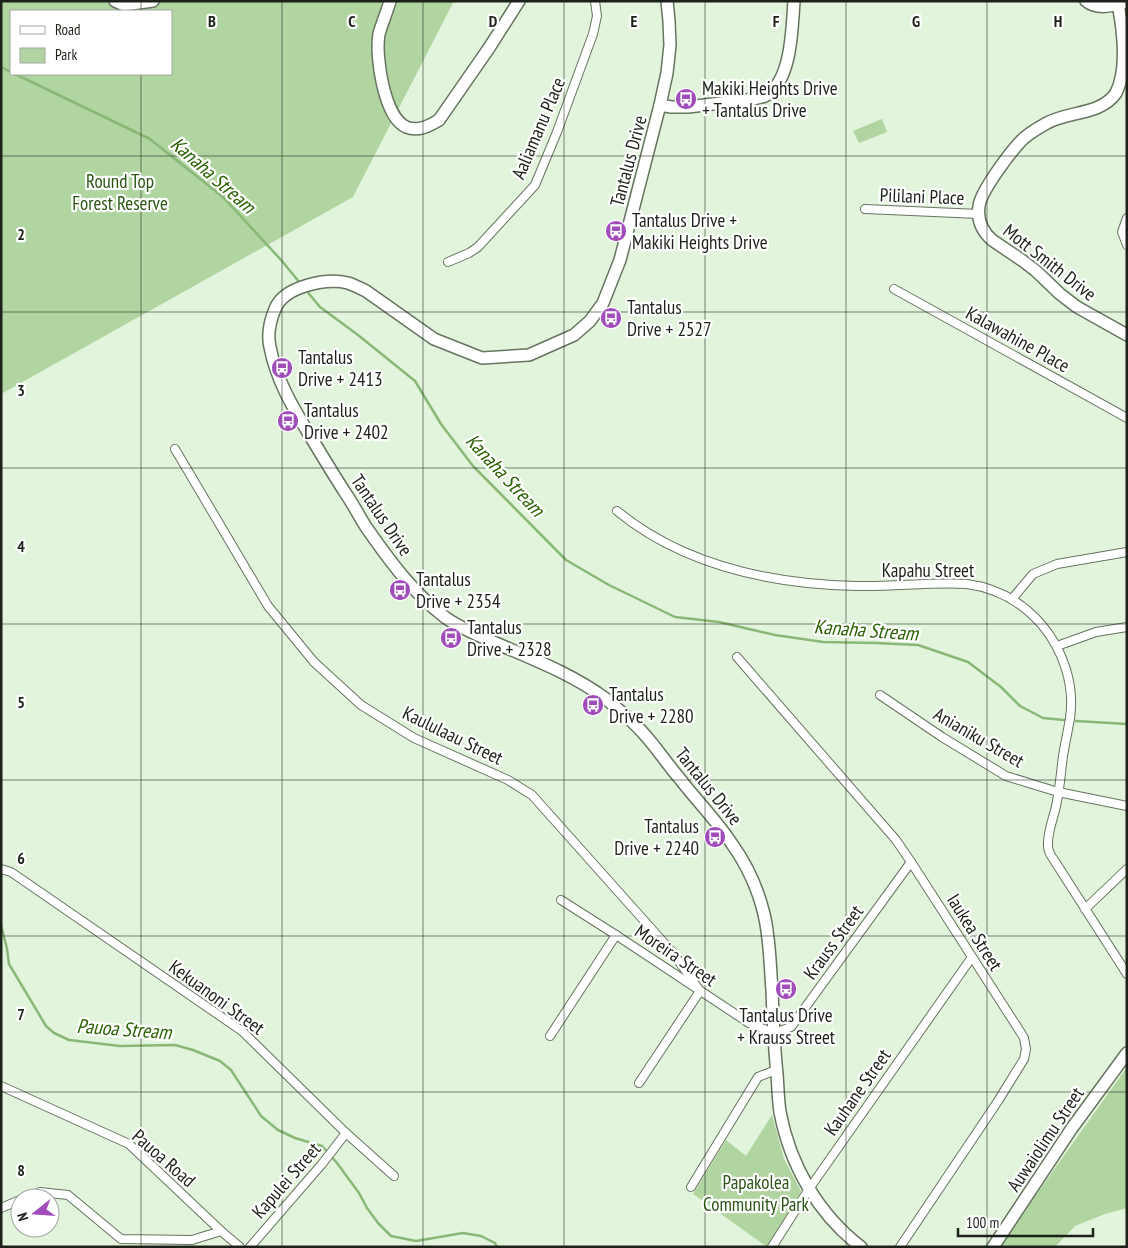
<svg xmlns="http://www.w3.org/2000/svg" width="1128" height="1248" font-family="'PT Sans Narrow',sans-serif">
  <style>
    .green { fill: #b0d5a1; fill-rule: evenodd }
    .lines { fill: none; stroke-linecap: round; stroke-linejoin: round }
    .stream { stroke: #89b876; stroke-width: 2.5 }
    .street-casing { stroke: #667460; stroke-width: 10 }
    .secondary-casing { stroke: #667460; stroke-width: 14 }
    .street { stroke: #fff; stroke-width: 8 }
    .secondary { stroke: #fff; stroke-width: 11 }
    .grid { fill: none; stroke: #1c2219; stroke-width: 1; stroke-opacity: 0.55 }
    .labels { text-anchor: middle; stroke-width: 4.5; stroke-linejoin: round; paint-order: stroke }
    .poi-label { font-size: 19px; fill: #1c2219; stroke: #fff; text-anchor: start }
    .street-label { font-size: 19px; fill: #1c2219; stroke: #fff }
    .park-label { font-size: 19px; fill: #2a5512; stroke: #fff }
    .water-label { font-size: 20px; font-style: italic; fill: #296200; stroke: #fff }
    .grid-label { font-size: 16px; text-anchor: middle; font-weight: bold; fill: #1c2219; stroke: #fff; stroke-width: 4.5; stroke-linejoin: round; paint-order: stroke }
  </style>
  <rect width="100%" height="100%" fill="#e3f4dc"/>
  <g class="green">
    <path d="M1,1H454L353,197L1,394ZM11,11H171V74H11Z"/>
    <path d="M882,119L887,132L859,143L853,131Z"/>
    <path d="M1127,1067V1208L1105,1214L1075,1226L1055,1247H999Z"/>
    <path d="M772,1115L784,1159L801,1191L767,1247L693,1194L726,1140L746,1156Z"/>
  </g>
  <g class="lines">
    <g class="stream">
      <path d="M1,67L11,72"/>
      <path d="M15,74L150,139L224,198L282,261L300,283"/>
      <path d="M305,289L320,307L358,335L415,381L441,424L473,466L566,560L609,585L675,617L719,622L775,635L823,642L876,643L918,645L968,662L1001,687L1020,706L1043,718L1064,720"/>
      <path d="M1076,721L1127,724"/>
      <path d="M1,925L7,949L9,964L46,1026L54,1033L69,1040L120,1046L175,1045L193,1050L220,1061L231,1070L261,1116L278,1130L295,1138L322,1146L337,1163L359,1193L367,1208L378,1223L391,1236L416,1241L463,1233L481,1236L495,1243L497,1247"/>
    </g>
    <g class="street-casing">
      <g id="street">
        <path d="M865,209L979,214"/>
        <path d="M1127,218L1122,232L1127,245"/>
        <path d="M448,262L469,253L478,247L535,185L557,132L593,34L597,16L595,1"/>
        <path d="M894,289L1127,418"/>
        <path d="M175,449L268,606L314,662L361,705L414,738L508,780L532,795L673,953L700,991L639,1083"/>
        <path d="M617,511C684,566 771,584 856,586C893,587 930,582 967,584C997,588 1022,602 1042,625C1063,650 1075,685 1070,718C1068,731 1065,743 1063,756C1061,771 1060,786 1057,801C1055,815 1047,831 1048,846C1048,851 1051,856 1054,860L1127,974"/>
        <path d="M1012,599L1033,574L1057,564L1127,552"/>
        <path d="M1057,646L1096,632L1127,627"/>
        <path d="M737,657L896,840L911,862L1021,1033L1024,1038L1026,1049L1024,1059L998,1101L900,1247"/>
        <path d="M880,695L942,737L1006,776L1058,792L1127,806"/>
        <path d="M1,869L11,872L242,1031L346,1133L394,1176"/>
        <path d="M561,900L616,935L749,1023L774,1033L791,1027L911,862"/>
        <path d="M1085,909L1127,869"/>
        <path d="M550,1036L616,935"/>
        <path d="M1,1086L129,1144L221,1231L240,1247"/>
        <path d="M691,1187L758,1077L776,1070"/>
        <path d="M26,1198L40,1192L68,1195L121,1239L192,1240L221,1231"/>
        <path d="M1,1208L20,1200"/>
        <path d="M250,1247L322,1164L346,1133"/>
        <path d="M772,1247L809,1189L972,957"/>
      </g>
    </g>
    <g class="secondary-casing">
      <g id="secondary">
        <path d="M115,1L124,5L153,1"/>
        <path d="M390,1C387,12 382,23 379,34C375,56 384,117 406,127C418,132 429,126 439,120L489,48L519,1"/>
        <path d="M667,1L669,21L670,45L667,73L660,105L620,260L603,303L590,321L574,335L529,355L482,358L434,339L366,291C360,288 354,285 348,283C326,278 284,286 275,309C270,321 267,334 270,347C276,379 292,406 309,434C321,454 333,474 346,494C353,504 359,516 366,527C389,560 413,593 446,618C462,629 480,636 498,644C535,660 574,675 606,699C619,710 633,721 644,734C657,748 667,764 680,779C697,801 717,821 732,844C747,865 758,889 764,914C770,939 770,965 772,990C773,1018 774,1046 777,1074C778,1086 778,1099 780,1112C790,1165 818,1214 861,1247"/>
        <path d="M1086,1C1099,11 1112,5 1127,2"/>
        <path d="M1118,4C1123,30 1128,69 1116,93C1101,115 1069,111 1047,123C1038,128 1027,134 1020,142C1009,154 981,191 979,206C977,219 982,231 992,240L1023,261L1036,271L1060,294L1077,307L1127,335"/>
        <path d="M660,105L671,107H688L754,99C758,98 762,97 765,96C792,82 792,27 794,1"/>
        <path d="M993,1247L1072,1128L1127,1053"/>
      </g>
    </g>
    <use href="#street" class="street"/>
    <use href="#secondary" class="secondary"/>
  </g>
  <path class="grid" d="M141,1V11M282,1V1247M423,1V1247M564,1V1247M705,1V1247M846,1V1247M987,1V1247M141,74V1247M1,156H1127M1,312H1127M1,468H1127M1,624H1127M1,780H1127M1,936H1127M1,1092H1127"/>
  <defs>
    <g id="bus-disc" transform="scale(1.125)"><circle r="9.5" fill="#a04cbb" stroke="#fff"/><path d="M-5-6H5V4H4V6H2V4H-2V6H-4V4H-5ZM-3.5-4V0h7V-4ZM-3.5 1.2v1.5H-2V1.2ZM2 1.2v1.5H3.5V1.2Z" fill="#fff"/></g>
  </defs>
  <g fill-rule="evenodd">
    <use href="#bus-disc" x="686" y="99"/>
    <use href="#bus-disc" x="616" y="231"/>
    <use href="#bus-disc" x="611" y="318"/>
    <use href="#bus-disc" x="282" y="368"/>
    <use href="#bus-disc" x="288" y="421"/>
    <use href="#bus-disc" x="400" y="590"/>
    <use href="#bus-disc" x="451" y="638"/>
    <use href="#bus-disc" x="593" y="705"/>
    <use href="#bus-disc" x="715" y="837"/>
    <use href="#bus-disc" x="786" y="989"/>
  </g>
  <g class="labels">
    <g class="poi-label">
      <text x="702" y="95">Makiki Heights Drive<tspan x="702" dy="22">+ Tantalus Drive</tspan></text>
      <text x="632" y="227">Tantalus Drive +<tspan x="632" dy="22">Makiki Heights Drive</tspan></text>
      <text x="627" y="314">Tantalus<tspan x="627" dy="22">Drive + 2527</tspan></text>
      <text x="298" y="364">Tantalus<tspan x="298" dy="22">Drive + 2413</tspan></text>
      <text x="304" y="417">Tantalus<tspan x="304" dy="22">Drive + 2402</tspan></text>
      <text x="416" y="586">Tantalus<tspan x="416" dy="22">Drive + 2354</tspan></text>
      <text x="467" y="634">Tantalus<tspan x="467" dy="22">Drive + 2328</tspan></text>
      <text x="609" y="701">Tantalus<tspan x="609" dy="22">Drive + 2280</tspan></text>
      <text x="699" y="833" text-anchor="end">Tantalus<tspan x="699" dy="22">Drive + 2240</tspan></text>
      <text x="786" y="1022" text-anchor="middle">Tantalus Drive<tspan x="786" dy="22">+ Krauss Street</tspan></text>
    </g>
    <g class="street-label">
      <text transform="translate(538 128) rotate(-67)" y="7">Aaliamanu Place</text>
      <text transform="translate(628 161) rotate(-75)" y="7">Tantalus Drive</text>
      <text transform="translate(922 196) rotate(2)" y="7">Pililani Place</text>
      <text transform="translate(1050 262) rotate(38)" y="7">Mott Smith Drive</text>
      <text transform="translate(1018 339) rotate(29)" y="7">Kalawahine Place</text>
      <text transform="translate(382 515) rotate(56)" y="7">Tantalus Drive</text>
      <text x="928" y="577">Kapahu Street</text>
      <text transform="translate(453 735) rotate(26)" y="7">Kaululaau Street</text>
      <text transform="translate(979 737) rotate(30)" y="7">Anianiku Street</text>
      <text transform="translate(709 786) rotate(51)" y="7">Tantalus Drive</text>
      <text transform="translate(975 932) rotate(58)" y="7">Iaukea Street</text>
      <text transform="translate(833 942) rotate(-54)" y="7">Krauss Street</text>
      <text transform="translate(676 955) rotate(34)" y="7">Moreira Street</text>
      <text transform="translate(217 997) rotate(36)" y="7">Kekuanoni Street</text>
      <text transform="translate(857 1092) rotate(-55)" y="7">Kauhane Street</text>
      <text transform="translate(1045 1139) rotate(-56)" y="7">Auwaiolimu Street</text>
      <text transform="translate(164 1158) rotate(41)" y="7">Pauoa Road</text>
      <text transform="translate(286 1180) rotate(-49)" y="7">Kapulei Street</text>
    </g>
    <g class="park-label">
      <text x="120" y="188">Round Top<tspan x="120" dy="22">Forest Reserve</tspan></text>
      <text x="756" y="1189">Papakolea<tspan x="756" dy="22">Community Park</tspan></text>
    </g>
    <g class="water-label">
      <text transform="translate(213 175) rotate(41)" y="7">Kanaha Stream</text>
      <text transform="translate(505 475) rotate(47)" y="7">Kanaha Stream</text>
      <text transform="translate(866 630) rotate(4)" y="7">Kanaha Stream</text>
      <text transform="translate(124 1029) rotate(4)" y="7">Pauoa Stream</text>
    </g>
  </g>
  <g class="grid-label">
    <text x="212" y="27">B</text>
    <text x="352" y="27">C</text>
    <text x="493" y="27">D</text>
    <text x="634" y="27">E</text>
    <text x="776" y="27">F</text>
    <text x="916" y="27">G</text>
    <text x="1058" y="27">H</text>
    <text x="21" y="240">2</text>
    <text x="21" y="396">3</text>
    <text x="21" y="552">4</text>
    <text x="21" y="708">5</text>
    <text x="21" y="864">6</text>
    <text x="21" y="1020">7</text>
    <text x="21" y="1176">8</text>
  </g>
  <rect width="1128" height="1248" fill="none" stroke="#1c2219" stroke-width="5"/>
  <rect x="10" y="10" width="162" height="65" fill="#ffffff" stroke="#a4a7a3"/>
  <rect x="20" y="26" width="25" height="8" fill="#ffffff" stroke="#a4a7a3"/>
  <text x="55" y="35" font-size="15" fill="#1c2219">Road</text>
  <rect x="20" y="48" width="25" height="15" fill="#b0d5a1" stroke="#a4a7a3"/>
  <text x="55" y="60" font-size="15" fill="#1c2219">Park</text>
  <g transform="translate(35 1213) rotate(253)"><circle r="24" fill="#ffffff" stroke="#a4a7a3"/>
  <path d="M0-4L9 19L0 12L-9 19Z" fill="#a04cbb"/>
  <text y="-8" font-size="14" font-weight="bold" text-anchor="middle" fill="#1c2219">N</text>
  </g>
  <path d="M958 1228v8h135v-8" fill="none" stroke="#1c2219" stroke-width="2.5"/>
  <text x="966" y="1228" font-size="15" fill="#1c2219" stroke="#ffffff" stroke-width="4" paint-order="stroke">100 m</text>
</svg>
